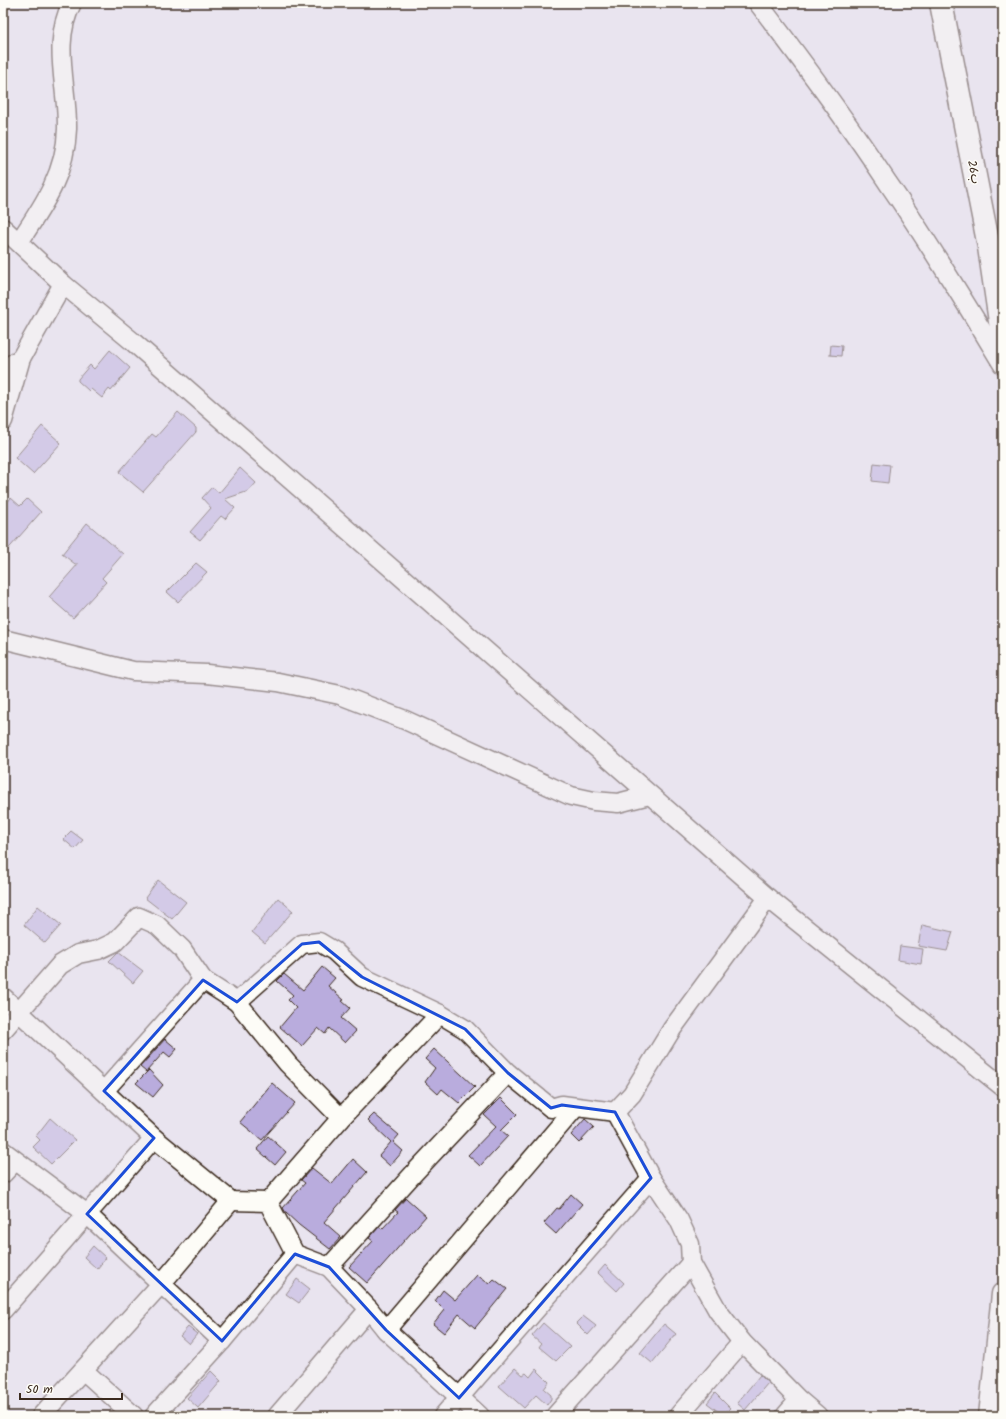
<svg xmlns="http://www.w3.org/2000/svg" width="1006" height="1419" font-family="Kalam,'Playpen Sans Arabic',sans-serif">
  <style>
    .building { fill: #b9acdd; stroke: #3b2a1e }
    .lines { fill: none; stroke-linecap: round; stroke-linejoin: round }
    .minor-casing { stroke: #3b2a1e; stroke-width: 21 }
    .highway-casing { stroke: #3b2a1e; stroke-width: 25 }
    .minor { stroke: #fdfcf7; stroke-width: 18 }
    .highway { stroke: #fdfcf7; stroke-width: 22 }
    .marked { fill: none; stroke: #1d4ed8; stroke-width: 3; stroke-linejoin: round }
    .labels { text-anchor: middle; stroke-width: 3; stroke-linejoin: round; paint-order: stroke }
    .street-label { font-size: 12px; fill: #3b2a1e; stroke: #fdfcf7 }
  </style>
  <rect width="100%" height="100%" fill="#e9e4ef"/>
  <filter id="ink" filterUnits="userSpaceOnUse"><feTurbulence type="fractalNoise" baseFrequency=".025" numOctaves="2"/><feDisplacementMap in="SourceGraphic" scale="8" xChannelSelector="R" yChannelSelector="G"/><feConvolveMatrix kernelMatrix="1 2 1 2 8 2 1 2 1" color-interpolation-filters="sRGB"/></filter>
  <g filter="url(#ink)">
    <g class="building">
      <path d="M831,345L842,346L841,356L830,355Z"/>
      <path d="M110,350L130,368L111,391L109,389L102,398L91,389L89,391L78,381V379L90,365L94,369Z"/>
      <path d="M178,412L196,428V432L143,492L119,472L152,434L156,437Z"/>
      <path d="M42,426L61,443L33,474L15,458Z"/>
      <path d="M874,463L890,465L888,483L872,481Z"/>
      <path d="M240,468L256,483L249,491L225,499L235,508L225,519L221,516L200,540L190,532L211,508L202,498L212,487L219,493Z"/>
      <path d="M11,498L20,506L27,499L41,512L3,555V507Z"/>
      <path d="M87,523L123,554L102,578L106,582L73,618L49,597L78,564H75L62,554Z"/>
      <path d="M196,563L207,572L178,602L167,592Z"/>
      <path d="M71,831L83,840L75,849L63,839Z"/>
      <path d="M158,880L186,902L172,919L145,898Z"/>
      <path d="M278,898L293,911L265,943L252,932Z"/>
      <path d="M38,906L61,925L45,943L24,925Z"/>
      <path d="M922,925L953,932L947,951L918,946Z"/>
      <path d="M900,946L923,949L921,964L898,960Z"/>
      <path d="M118,952L143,971L133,983L109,961Z"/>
      <path d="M322,967L335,978L328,986L344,1000L342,1001L350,1008L341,1018L356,1031L345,1043L329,1028L325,1034L318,1028L302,1046L280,1027L296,1008L288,1000L293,995L277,981L284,974L303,990Z"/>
      <path d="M165,1039L177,1049L170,1057L164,1052L146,1072L140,1067Z"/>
      <path d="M434,1049L475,1087L459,1103L442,1089L438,1094L425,1082L435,1068L425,1059Z"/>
      <path d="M149,1070L163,1085L153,1097L136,1083Z"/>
      <path d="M272,1083L295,1103L262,1140L240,1122Z"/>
      <path d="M501,1098L517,1114L501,1130L508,1136L480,1166L468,1155L496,1126L484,1115Z"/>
      <path d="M374,1114L399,1135L393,1142L403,1151L390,1166L379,1156L391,1142L368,1120Z"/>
      <path d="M50,1118L75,1140L51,1164L33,1147L40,1140L36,1136Z"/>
      <path d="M585,1119L594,1127L579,1143L571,1135Z"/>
      <path d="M268,1136L286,1152L275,1165L257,1149Z"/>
      <path d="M353,1159L367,1172L324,1222L341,1237L330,1249L299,1225L286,1213L283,1208L305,1183L301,1180L312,1168L332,1184Z"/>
      <path d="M571,1194L582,1204L556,1234L544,1223L557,1208L559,1209Z"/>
      <path d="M406,1198L426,1216L367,1283L349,1267L373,1241L369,1238L379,1227L382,1229L398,1212L395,1210Z"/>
      <path d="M93,1246L106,1258L97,1269L84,1257Z"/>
      <path d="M605,1265L624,1283L617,1291L598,1273Z"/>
      <path d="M477,1275L489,1284L494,1279L507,1289L475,1328L459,1314L444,1333L433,1324L444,1310L435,1301L443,1290L455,1300Z"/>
      <path d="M297,1279L310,1289L299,1303L286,1294Z"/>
      <path d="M583,1316L596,1326L588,1335L576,1323Z"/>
      <path d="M543,1323L570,1347L556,1361L539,1347L541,1344L532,1336Z"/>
      <path d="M664,1324L676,1334L652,1363L640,1353Z"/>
      <path d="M188,1327L197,1334L189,1344L180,1336Z"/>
      <path d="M515,1368L523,1375L526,1373L530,1377L536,1369L549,1382L544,1389L551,1395V1399L547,1405L536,1395L524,1408L499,1386Z"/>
      <path d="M211,1371L221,1381L198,1408L187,1398Z"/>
      <path d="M760,1375L768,1383L745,1410L737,1403Z"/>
      <path d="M715,1393L730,1408L723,1415L707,1403Z"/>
    </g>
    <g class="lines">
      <g class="minor-casing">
        <g id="minor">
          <path d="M758,3C803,62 847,121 888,183C929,242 966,304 1003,365"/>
          <path d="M3,228L63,284L132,341L768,898L1003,1087"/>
          <path d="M19,242C43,206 66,173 67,129C68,86 51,43 72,3"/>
          <path d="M3,370L21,358L63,284"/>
          <path d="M3,421L21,358"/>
          <path d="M3,639L133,671L207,674L278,682L340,695L405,720L571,796L594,801L618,803L649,795"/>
          <path d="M768,898L672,1029L632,1094L615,1112L651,1178L679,1220L690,1244L691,1263L718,1311L742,1342L799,1400L818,1416"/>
          <path d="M3,997L154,1138L231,1201L268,1202L295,1254L329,1267L369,1309L386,1330L480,1416"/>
          <path d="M237,1002L302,944L319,942L334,951L362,977L440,1014L465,1029L508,1073L551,1108L562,1105L615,1112"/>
          <path d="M3,1030L60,965L78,954L98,950L115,942L139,917L157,925L182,949L203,980L237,1002L288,1064L341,1118"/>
          <path d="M104,1091L203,980"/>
          <path d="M3,1151L87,1214L222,1341"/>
          <path d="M3,1174L15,1161"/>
          <path d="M268,1202L341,1118L440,1014"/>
          <path d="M329,1267L415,1172L508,1073"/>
          <path d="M3,1310L154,1138"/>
          <path d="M386,1330L575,1108"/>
          <path d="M83,1370L134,1416"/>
          <path d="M41,1416L162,1283L231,1201"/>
          <path d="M154,1416L222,1341L295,1254"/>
          <path d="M277,1416L369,1309"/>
          <path d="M443,1416L651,1178"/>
          <path d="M555,1416L691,1263"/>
          <path d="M678,1416L742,1342"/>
          <path d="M785,1416L799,1400"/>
        </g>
      </g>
      <g class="highway-casing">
        <g id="highway">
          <path d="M941,3L989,247L1003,342"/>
          <path d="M990,1416L1003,1294"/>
        </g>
      </g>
      <use href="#minor" class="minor"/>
      <use href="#highway" class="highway"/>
    </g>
  </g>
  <path d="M0 0H1006V1419H0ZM319,942L362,977L465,1029L508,1073L551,1108L562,1105L615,1112L651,1178L459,1398L386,1330L329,1267L295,1254L222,1341L87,1214L154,1138L104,1091L203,980L237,1002L302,944Z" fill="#e9e4ef" fill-opacity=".55" fill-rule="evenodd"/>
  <path class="marked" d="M319,942L362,977L465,1029L508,1073L551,1108L562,1105L615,1112L651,1178L459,1398L386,1330L329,1267L295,1254L222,1341L87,1214L154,1138L104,1091L203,980L237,1002L302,944Z"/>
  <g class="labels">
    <g class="street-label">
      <text transform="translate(974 172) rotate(79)" y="4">26ب</text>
    </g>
  </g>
  <rect width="1006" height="1419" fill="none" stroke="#fdfcf7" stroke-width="16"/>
  <rect x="8" y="8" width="990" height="1403" fill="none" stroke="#3b2a1e" stroke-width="1.5" filter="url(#ink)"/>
  <path d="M20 1393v6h102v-6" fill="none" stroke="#3b2a1e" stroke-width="2"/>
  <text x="26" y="1393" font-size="12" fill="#3b2a1e" stroke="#fdfcf7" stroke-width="3" paint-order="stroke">50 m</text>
</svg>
